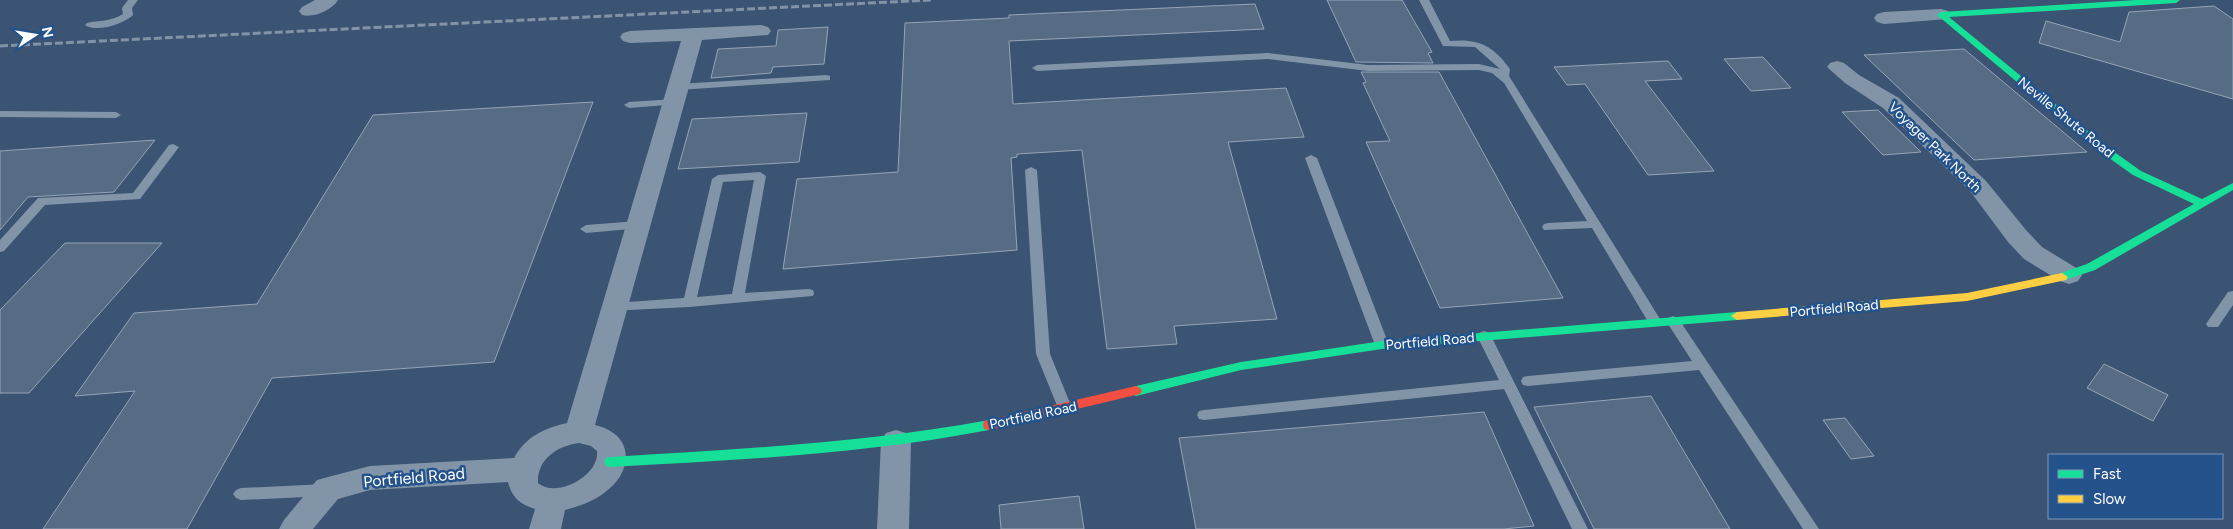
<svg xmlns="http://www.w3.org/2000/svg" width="2233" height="529" font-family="Figtree,sans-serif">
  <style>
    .building { fill: #566b84; stroke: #96a5b6 }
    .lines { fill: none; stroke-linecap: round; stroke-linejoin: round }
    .lane { fill: #8294a7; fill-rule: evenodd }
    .street { fill: #8294a7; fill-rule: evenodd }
    .fast { fill: #16e098; fill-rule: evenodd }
    .slow { fill: #ffcf43; fill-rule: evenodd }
    .jam { fill: #f24e42; fill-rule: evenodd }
    .rail { stroke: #8293a6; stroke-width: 3; stroke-dasharray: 8 3; stroke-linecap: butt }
    .labels { text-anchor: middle; stroke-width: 5; stroke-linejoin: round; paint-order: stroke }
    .street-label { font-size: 14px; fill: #fff; stroke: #24528a }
    .near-street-label { font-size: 16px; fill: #fff; stroke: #24528a }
  </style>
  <rect width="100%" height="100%" fill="#3b5473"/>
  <g class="building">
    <path d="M1327,0H1402L1432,52L1428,53L1433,63L1356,62Z"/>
    <path d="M1255,4L1264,29L1009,41L1013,104L1286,88L1304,137L1228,142L1277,319L1174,326L1177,344L1107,349L1082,150L1017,154V157L1011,158L1017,250L783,269L797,179L898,172L905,23L1009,18V15Z"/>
    <path d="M2214,6L2233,19V99L2039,43L2046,21L2120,42L2129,12Z"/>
    <path d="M828,27L824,64L773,67L771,73L711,78L718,49L776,46L778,30Z"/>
    <path d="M1964,49L2087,152L1974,160L1864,55Z"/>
    <path d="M1763,57L1791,88L1751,91L1724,59Z"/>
    <path d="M1668,61L1682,79L1645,81L1714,171L1648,175L1585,84L1567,85L1554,67Z"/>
    <path d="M1361,72H1439L1563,298L1440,308L1366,142L1390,141L1363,83L1366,82Z"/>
    <path d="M593,102L494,362L272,378L187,529H43L135,391L75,396L134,313L257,304L373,115Z"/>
    <path d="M1878,110L1921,152L1883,155L1842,112Z"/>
    <path d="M807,113L799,162L678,169L692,119Z"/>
    <path d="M155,140L114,192L28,197L0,230V151Z"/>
    <path d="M65,243H162L29,393H0V310Z"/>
    <path d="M2104,364L2168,395L2153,421L2087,388Z"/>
    <path d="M1651,396L1730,529H1594L1534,407Z"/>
    <path d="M1484,412L1534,526L1504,529H1196L1179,438Z"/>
    <path d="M1845,418L1874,456L1851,459L1823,420Z"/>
    <path d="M1079,496L1084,529H1001L999,505Z"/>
  </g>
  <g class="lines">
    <g class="lane">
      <path d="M128,0H138L132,8L133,15C124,24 96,33 85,25L87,23C99,20 111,22 123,14L122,8Z"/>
      <path d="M1419,0H1429L1450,41C1478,38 1494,46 1510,69L1509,76L1660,319L1662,322L1660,325H1650L1592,228L1544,230L1542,227L1544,224L1548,223L1587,221L1504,83L1492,73L1479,70L1368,71L1268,59L1037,71L1032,68L1037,65L1268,53L1368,65L1479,64L1500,69L1475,47L1443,46Z"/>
      <path d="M826,75L830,76V80L678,90L673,87L678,84Z"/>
      <path d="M675,99L680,102L679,104L629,108L624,105L629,102Z"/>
      <path d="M0,111L116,112L121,115L116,118L0,117Z"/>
      <path d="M173,144L179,147L140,199L45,205L4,251L0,252V240L38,198L133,193L169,145Z"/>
      <path d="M1311,155L1317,158L1389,345L1387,348H1377L1375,345L1305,158Z"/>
      <path d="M1031,167L1037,170L1050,354L1072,408L1070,412L1065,413L1060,412L1058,408L1036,354L1025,170Z"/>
      <path d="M760,172L766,176L745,293L808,289L813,290L814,293L813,296L689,307L609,311L608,308L609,305L614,303L684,298L712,179L718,175ZM754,180L732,294L697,297L723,182Z"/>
      <path d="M638,221L642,222L644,225L642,228L586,233L580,229L586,225Z"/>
      <path d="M2233,291V305L2218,327H2208L2206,324L2208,321L2228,292Z"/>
      <path d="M1673,316L1678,318L1819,529H1803L1699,370L1528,386L1523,385L1521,381L1523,377L1528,376L1692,361L1666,321L1668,318Z"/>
      <path d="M1484,331L1489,333L1491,336L1588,529H1572L1504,389L1204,420L1199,419L1197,415L1199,411L1204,410L1499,380L1477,336L1479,333Z"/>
      <path d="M326,484L331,486L334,490L331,494L326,496L241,500L236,498L233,494L236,490L241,488Z"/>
    </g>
    <g class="street">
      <path d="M315,0H338C332,10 314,18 302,15L299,11L302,7Z"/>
      <path d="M1941,9L1948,11L1951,15L1948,19L1884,24L1877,22L1874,18L1877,14L1884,12Z"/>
      <path d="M761,25L768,27L771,31L768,35L702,40L595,425C635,434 634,472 604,493C592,502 579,506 565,510L561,529H529L535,509C520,504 512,498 508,482L370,490L338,499L313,529H279L284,520L317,480L328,477L370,466L514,458C526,436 545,428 567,423L681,41L630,43L623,41L620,37L623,33L630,31ZM579,443L591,446L597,451C600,475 557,499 538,483C537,459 557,446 579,443Z"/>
      <path d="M1837,61L1844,63L1859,75L1899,98L1986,181L2026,230L2042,247L2078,269L2082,275L2078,281L2069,284L2060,281L2024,259L2008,242L1970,191L1883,108L1845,83L1827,67L1830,63Z"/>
      <path d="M896,430L906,433L911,441L909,529H877L881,441L886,433Z"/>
    </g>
    <g class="fast">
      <path d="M2136,0H2180L2176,3L1949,17L2110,149L2141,171L2202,199L2233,183V190L2095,270L2062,281L2056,277L2058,274L2087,264L2194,204L2133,175L2102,153L1937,15L1941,12Z"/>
      <path d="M1737,312L1743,316L1737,320L1382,349L1241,370L1136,396L1132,394L1130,391L1132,388L1136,386L1241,362L1382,341Z"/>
      <path d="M989,420L994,421L995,425L994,429L989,430C864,454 738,460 611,467L606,466L604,462L606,458L611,457C738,449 864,443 989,420Z"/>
    </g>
    <path class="slow" d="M2062,273L2068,277L2066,280L1967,301L1737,320L1731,316L1737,312L1967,293Z"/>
    <path class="jam" d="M1136,386L1140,388L1142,391L1140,394L989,430L984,429L983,425L984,421L989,420Z"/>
    <path class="rail" d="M0,46L931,0"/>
  </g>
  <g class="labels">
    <g class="street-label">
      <text transform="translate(2066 117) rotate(39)" y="5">Neville Shute Road</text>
      <text transform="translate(1935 147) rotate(44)" y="5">Voyager Park North</text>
      <text transform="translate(1834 308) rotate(-5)" y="5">Portfield Road</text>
      <text transform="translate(1430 341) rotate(-5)" y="5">Portfield Road</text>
      <text transform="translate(1033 415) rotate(-12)" y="5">Portfield Road</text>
    </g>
    <g class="near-street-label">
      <text transform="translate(414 477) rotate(-5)" y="6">Portfield Road</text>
    </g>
  </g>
  <rect x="2048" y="454" width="175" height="65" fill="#24528a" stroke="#7c97b9"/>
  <rect x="2058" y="470" width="25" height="8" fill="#16e098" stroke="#7c97b9"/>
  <text x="2093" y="479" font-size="15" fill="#ffffff">Fast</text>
  <rect x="2058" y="495" width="25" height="8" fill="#ffcf43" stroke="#7c97b9"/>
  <text x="2093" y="504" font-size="15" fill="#ffffff">Slow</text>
  <g transform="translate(35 35) rotate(78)" stroke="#24528a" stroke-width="4" paint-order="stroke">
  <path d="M0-4L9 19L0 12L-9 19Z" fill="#ffffff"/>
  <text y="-8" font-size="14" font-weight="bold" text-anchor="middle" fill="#ffffff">N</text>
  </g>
</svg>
